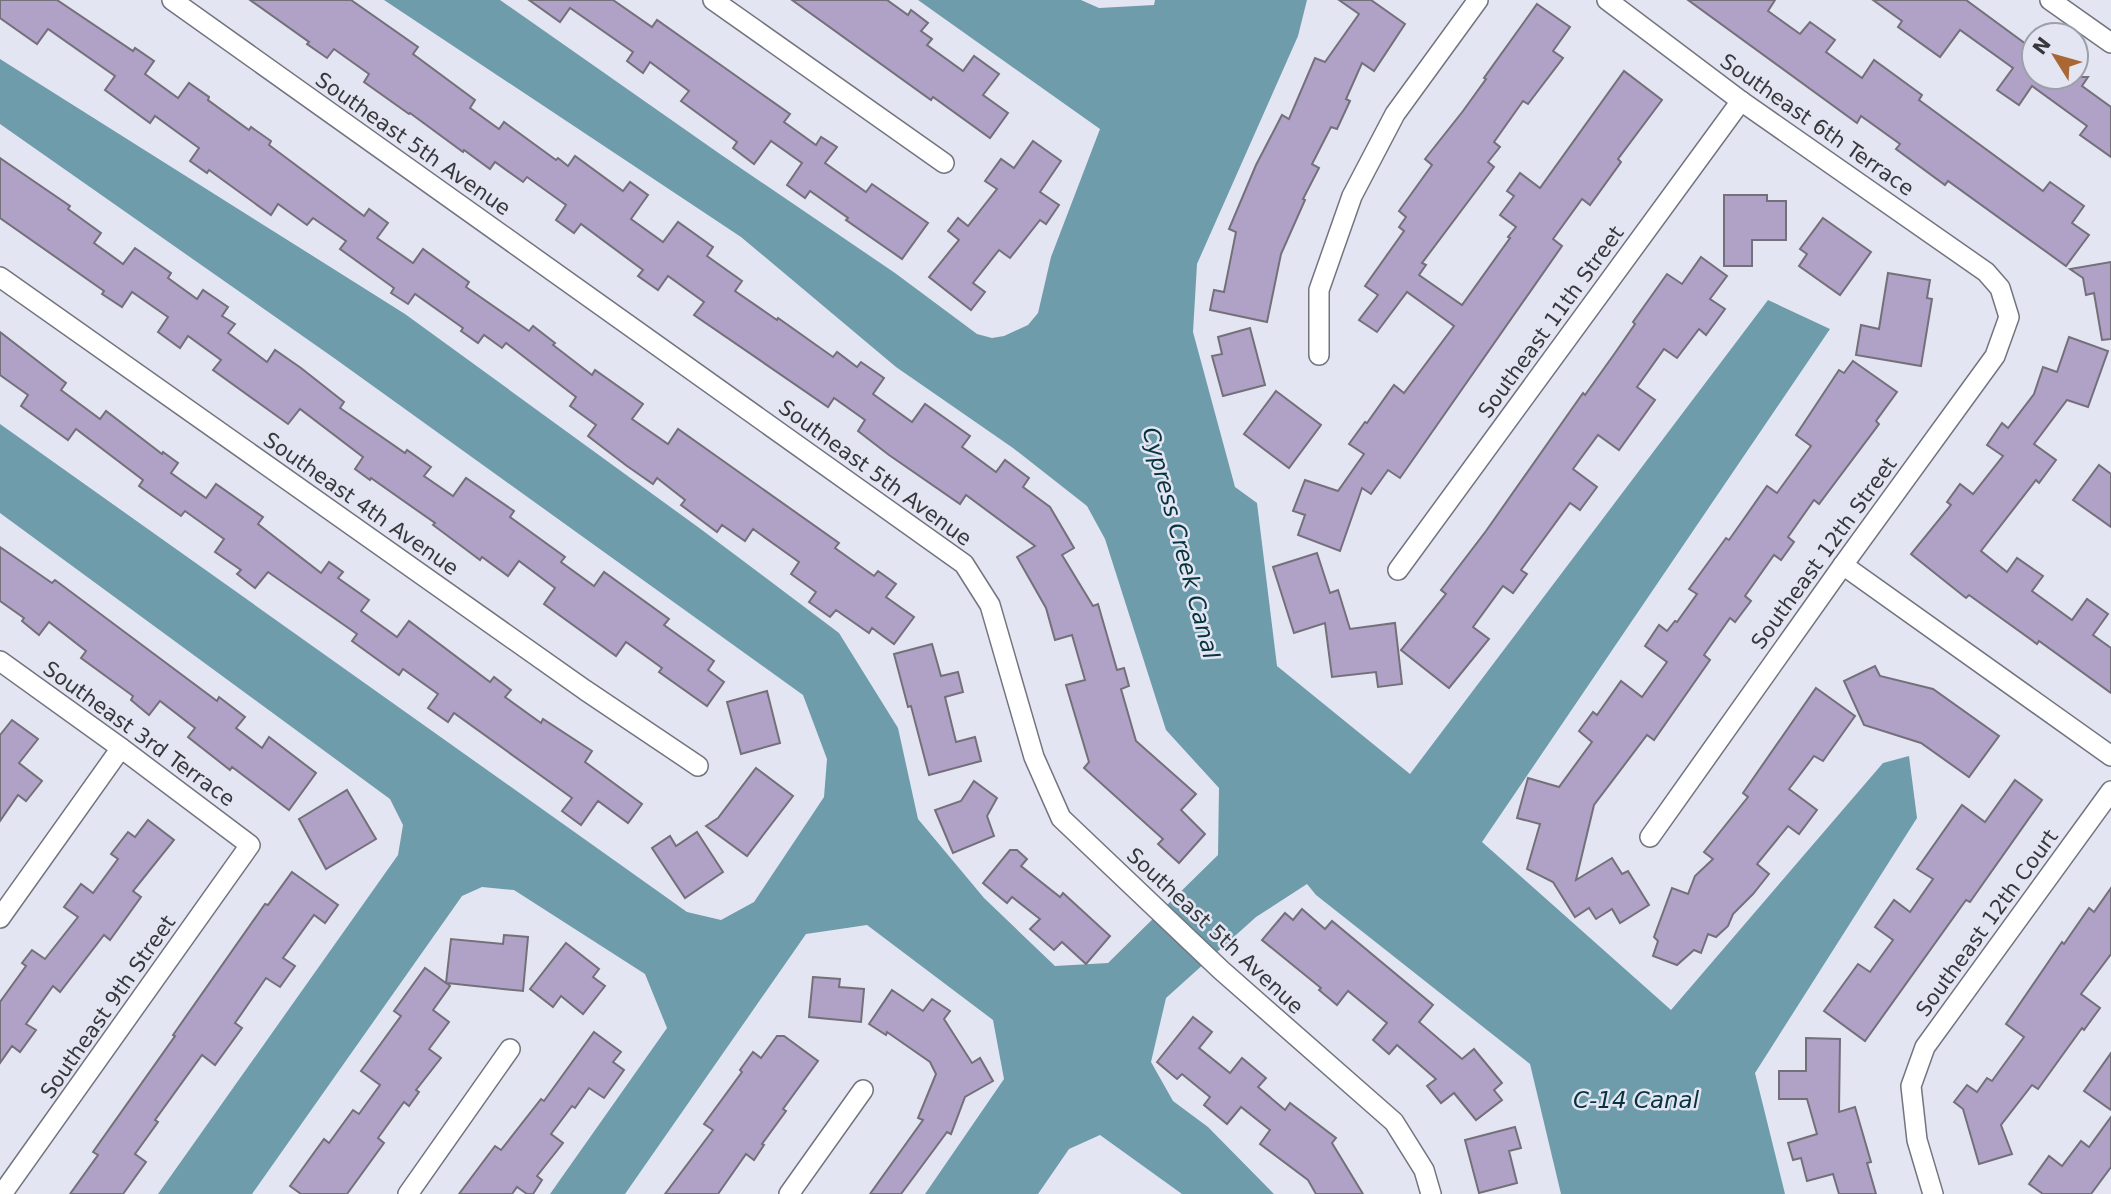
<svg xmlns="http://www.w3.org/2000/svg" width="2111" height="1194" font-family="'DejaVu Sans',sans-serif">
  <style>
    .water { fill: #6e9caa }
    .building { fill: #b0a2c6; stroke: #74707a; stroke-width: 2 }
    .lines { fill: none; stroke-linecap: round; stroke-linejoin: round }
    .minor-casing { stroke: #72747f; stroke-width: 22 }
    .minor { stroke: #fff; stroke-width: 19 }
    .labels { text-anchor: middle; stroke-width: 5; stroke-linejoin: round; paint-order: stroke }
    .street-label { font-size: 21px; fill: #36383c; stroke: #e3e6f2 }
    .water-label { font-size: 23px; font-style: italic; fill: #05333e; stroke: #e3e6f2 }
  </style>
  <rect width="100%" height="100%" fill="#e3e6f2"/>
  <path class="water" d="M384,0H500L720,154L895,273L977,334L992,338L1004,336L1028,325L1038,313L1051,257L1100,129L918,0H1081L1099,8L1154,5L1155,0H1307L1298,36L1197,264L1193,332L1235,487L1257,503L1277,666L1410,774L1768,300L1830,329L1482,842L1671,1010L1883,763L1909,756L1917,818L1755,1073L1785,1194H1561L1530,1064L1316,895L1307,884L1256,917L1166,998L1151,1062L1173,1101L1208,1127L1274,1194H1182L1100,1135L1069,1149L1038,1194H925L1004,1079L993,1020L867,925L806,934L625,1194H550L667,1028L645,974L514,890L482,887L462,896L252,1194H158L398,855L403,825L390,799L0,513V424L687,912L721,920L754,902L824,797L827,759L803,695L334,358L0,124V59L405,314L702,530L839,633L898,728L918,819L984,898L1055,966L1108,963L1218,855L1219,788L1166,730L1105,539L1087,506L1013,448L896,367L741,237Z"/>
  <g class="building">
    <path d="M0,0H57L133,51L135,48L154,61L145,74L178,98L189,83L209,97L208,100L249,130L251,127L271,141L269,145L364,216L369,209L388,223L377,238L413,263L423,249L469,282L466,287L529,331L533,326L555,343L553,345L592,375L595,370L643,404L632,419L668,444L678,429L839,543L835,548L874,576L878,571L896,584L886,597L914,617L894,644L872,628L869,633L836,610L830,617L809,602L816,592L791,574L799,562L753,529L745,541L722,525L717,532L681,505L685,500L657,478L653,484L627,466L588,436L596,425L570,406L576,397L506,343L502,348L484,335L478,343L461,331L463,328L415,294L408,304L391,293L394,288L340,249L346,241L313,218L307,225L278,204L271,215L209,170L207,173L190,161L199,148L155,116L150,123L105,90L115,76L48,29L37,44L0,18Z"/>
    <path d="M250,0H351L418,47L413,54L475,100L470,108L499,129L504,122L556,160L558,158L568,166L575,156L623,191L630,182L648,195L631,219L663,242L678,222L713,247L707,256L742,281L735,291L777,320L778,318L833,357L837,352L857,367L861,362L884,378L873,394L912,422L925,404L970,436L962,447L996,472L1005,460L1029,478L1023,487L1050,507L1074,548L1062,555L1093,606L1098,604L1117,670L1124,668L1129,686L1121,689L1136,741L1196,794L1181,810L1205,834L1179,863L1158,844L1163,839L1084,768L1089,762L1066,685L1085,680L1072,635L1055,640L1046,608L1017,557L1035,546L966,495L960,504L889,455L858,431L865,420L834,398L828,407L694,315L704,302L668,276L658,290L638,276L643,270L581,224L574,233L556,220L566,205L527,177L523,182L495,162L490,169L464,150L463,152L410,113L409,114L364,82L369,74L334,49L327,58L307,44L309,42Z"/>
    <path d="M529,0H613L652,27L657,20L790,114L784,122L816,145L821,137L837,147L825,163L866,192L872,184L928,223L902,259L846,220L848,218L810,191L805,198L787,185L802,163L771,141L754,164L733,148L737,142L681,101L689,91L650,62L643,73L627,61L633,52L570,8L560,22Z"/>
    <path d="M792,0H887L908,15L911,10L928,23L921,31L932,39L927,45L963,71L974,56L999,74L983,95L1008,113L990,138L933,97L931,100Z"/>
    <path d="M1339,0H1371L1405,24L1374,71L1362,63L1346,99L1350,101L1337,129L1331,127L1312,164L1319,168L1303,199L1305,200L1281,254L1267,322L1210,310L1214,290L1224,292L1236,232L1229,229L1256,165L1282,115L1289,119L1315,58L1325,62L1359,14Z"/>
    <path d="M1688,0H1775L1768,11L1800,34L1810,22L1835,40L1826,52L1862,78L1874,60L1922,95L1919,100L2043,191L2050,182L2084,206L2072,223L2089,235L2066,266L1948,181L1945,185L1896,149L1900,144L1861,116L1857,123Z"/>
    <path d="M1873,0H1966L2034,50V77H2088L2082,86L2111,107V157L2080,135L2087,126L2032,86L2019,105L1997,90L2013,68L1960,30L1940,57L1898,27L1902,21Z"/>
    <path d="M1537,4L1570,27L1553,51L1563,58L1528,104L1523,101L1494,142L1500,147L1488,162L1494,167L1422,263L1426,265L1419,275L1462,305L1510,238L1508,237L1516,227L1500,215L1514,196L1507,191L1520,173L1540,188L1624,71L1662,100L1618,159L1621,162L1590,205L1582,199L1553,239L1562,246L1400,478L1388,470L1371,494L1362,488L1340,551L1298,535L1305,515L1293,511L1305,480L1338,491L1364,454L1349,444L1365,422L1367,423L1394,385L1404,393L1454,326L1407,292L1377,332L1359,320L1378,295L1365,286L1404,231L1399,227L1406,217L1399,211L1432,165L1425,159L1463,111L1486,79L1484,78Z"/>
    <path d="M1033,141L1061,161L1040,192L1059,205L1046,224L1040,220L1010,258L999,250L973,283L985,292L971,310L929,277L959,240L948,231L958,218L968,226L997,189L985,181L1001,159L1014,168Z"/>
    <path d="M0,158L70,206L68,209L101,233L94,243L123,264L135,248L171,273L168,278L197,299L203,290L228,307L222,316L235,324L228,333L267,362L275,350L301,368L344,402L340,408L405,453L407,450L431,467L424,476L453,496L466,478L514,511L510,517L565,557L561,562L594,586L604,572L669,619L664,625L714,661L708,670L724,682L707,706L659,672L662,668L626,642L616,656L544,604L555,588L519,561L508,576L482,557L480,560L464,548L433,525L435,523L371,478L370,480L355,469L363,457L300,409L288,424L213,370L221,360L188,336L180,348L158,332L168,317L132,292L122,307L102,294L104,291L0,218Z"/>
    <path d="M1724,195H1767V201H1786V240H1752V266H1724Z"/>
    <path d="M1823,218L1871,252L1840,295L1799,266L1807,254L1800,249Z"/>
    <path d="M1701,257L1727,276L1710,299L1725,309L1706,335L1699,329L1677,358L1664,349L1637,387L1655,400L1619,450L1598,435L1573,469L1597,487L1580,510L1570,503L1521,570L1527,574L1513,593L1503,586L1473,627L1489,639L1449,688L1401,650L1446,594L1441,590L1486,531L1583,393L1585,395L1615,353L1635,324L1633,322L1667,274L1682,284Z"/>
    <path d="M2111,262V339L2102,340L2094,293L2086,295L2083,278L2070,269Z"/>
    <path d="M1888,273L1930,280L1927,298L1932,299L1921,366L1856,355L1861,325L1879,329Z"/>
    <path d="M1250,328L1265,385L1223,396L1212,356L1222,354L1218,337Z"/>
    <path d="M0,332L66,383L61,390L100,419L106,411L162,454L163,452L178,463L171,473L206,498L216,484L263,517L258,524L321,573L329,562L343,572L338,578L369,600L361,611L397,637L409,621L490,682L494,677L511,690L505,697L541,723L543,719L592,751L585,762L642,804L628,823L598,801L581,825L562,811L572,798L454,713L448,722L428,708L438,694L403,669L399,675L352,641L357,634L268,572L255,588L237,574L241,570L215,552L224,539L185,511L181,516L139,486L143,480L76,429L68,440L21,406L28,395L0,375Z"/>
    <path d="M2069,337L2108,351L2088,407L2067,400L2034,444L2056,460L2039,483L2036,480L1981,551L2007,572L2017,558L2043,576L2032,591L2072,620L2087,599L2108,614L2093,635L2111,648V693L2039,641L2037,644L1969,595L1966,598L1911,554L1951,505L1947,502L1960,484L1973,494L2003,456L1987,445L2002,423L2008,428L2034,394L2043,367L2057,372Z"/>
    <path d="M1853,361L1897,392L1876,421L1879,424L1819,504L1814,500L1788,537L1794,542L1781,560L1774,555L1745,596L1751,601L1735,622L1730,618L1704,655L1710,660L1654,740L1647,735L1594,805L1576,880L1612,858L1622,874L1628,871L1649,905L1620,923L1612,909L1596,919L1589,908L1575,917L1553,882L1527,869L1540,824L1517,818L1528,778L1559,787L1592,742L1579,731L1593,712L1597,715L1621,681L1642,697L1667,662L1645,646L1659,625L1667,631L1675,621L1677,622L1697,594L1689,589L1726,538L1729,540L1767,486L1777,493L1811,446L1796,435L1839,370L1844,373Z"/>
    <path d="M1276,391L1321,425L1289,468L1244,434Z"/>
    <path d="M2099,465L2111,474V527L2073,500Z"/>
    <path d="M0,547L52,583L55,580L217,701L219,697L245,717L236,728L262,748L269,737L316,773L289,810L232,767L230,770L188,737L195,728L160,701L149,715L131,700L133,696L81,658L86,651L49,622L39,635L22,621L24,618L0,601Z"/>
    <path d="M1317,553L1330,593L1338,590L1350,629L1395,623L1402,684L1378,687L1376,672L1332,677L1325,623L1294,633L1273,567Z"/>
    <path d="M932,644L941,676L958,672L963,692L945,697L956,742L975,737L981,761L929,775L911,706L908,707L894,654Z"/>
    <path d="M1875,666L1880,676L1933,689L1999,736L1969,777L1921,743L1864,725L1844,681Z"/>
    <path d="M1816,688L1855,716L1823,761L1814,756L1789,789L1817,810L1799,834L1788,826L1757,864L1769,874L1753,894L1733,914L1728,926L1716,937L1708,934L1701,953L1694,950L1677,965L1653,956L1658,941L1654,937L1672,888L1688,894L1695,876L1713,859L1704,852L1748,797L1743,793Z"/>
    <path d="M767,691L780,743L741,754L727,702Z"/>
    <path d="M12,720L38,739L19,763L42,781L26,801L18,795L0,821V735Z"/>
    <path d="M756,768L793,796L747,856L706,826L718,818Z"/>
    <path d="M2015,780L2042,800L1970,902L1966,900L1865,1041L1824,1011L1858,964L1870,972L1893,940L1875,927L1894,900L1910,912L1933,879L1917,869L1962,805L1985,822Z"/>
    <path d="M974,781L997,798L987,816L994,836L953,853L935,810L961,801Z"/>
    <path d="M347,790L376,839L326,869L299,819Z"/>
    <path d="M148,820L174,840L133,891L141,897L110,940L104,935L60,992L53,986L26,1024L36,1030L20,1052L12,1046L0,1063V1002L26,966L22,963L32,950L45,959L78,917L64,907L81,884L93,893L118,859L111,854L128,832L135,837Z"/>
    <path d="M697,832L723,872L685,898L652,848L670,836L676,846Z"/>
    <path d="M1010,850H1017L1027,859L1021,866L1060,897L1063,893L1110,936L1086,964L1062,942L1054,950L1030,929L1040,919L1012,897L1007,903L983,883Z"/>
    <path d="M292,872L338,905L325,923L314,915L283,958L295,966L280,987L266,978L235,1023L242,1028L215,1065L202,1055L155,1120L158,1122L135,1154L146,1162L123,1194H70L98,1155L93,1152L175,1036L173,1035L265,904L268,905Z"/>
    <path d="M2111,888V954L2081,994L2100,1008L2084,1030L2082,1028L2038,1089L2032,1085L2001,1125L2012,1154L1979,1164L1963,1109L1954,1102L1967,1085L1977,1092L1987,1078L1992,1081L2024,1037L2006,1024L2062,942L2064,944L2089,908L2094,912Z"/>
    <path d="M1302,909L1325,929L1332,921L1433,1005L1419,1022L1462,1059L1474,1049L1502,1083L1494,1090L1502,1100L1476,1120L1454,1093L1441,1103L1427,1086L1436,1079L1397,1045L1389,1054L1373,1040L1387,1023L1348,991L1337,1005L1319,990L1321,988L1262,940L1285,913L1293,920Z"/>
    <path d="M504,935L528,937L523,991L447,983L450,986L433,1010L449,1022L429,1049L441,1058L416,1090L419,1092L409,1106L404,1102L378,1138L384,1143L347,1194H301L290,1186L324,1139L329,1143L353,1110L359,1114L380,1085L361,1071L401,1016L394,1011L425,968L446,983L451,939L503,944Z"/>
    <path d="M566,943L599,969L593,977L605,986L583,1014L561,996L553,1007L530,989Z"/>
    <path d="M813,977L840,979L839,987L864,989L861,1022L809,1017Z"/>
    <path d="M892,990L923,1011L932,999L950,1011L944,1019L972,1063L980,1058L993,1081L965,1097L951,1134L947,1132L901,1194H870L923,1120L918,1118L936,1074L930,1062L887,1032L886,1035L869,1024Z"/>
    <path d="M1193,1017L1212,1032L1199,1048L1230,1073L1242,1058L1266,1078L1258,1087L1285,1110L1290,1103L1336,1138L1332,1143L1363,1194H1316L1308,1180L1260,1144L1270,1130L1241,1107L1227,1124L1204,1105L1210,1097L1182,1074L1177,1079L1157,1062Z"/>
    <path d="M594,1032L621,1052L613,1062L624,1070L604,1098L589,1088L575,1108L572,1106L551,1134L563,1143L537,1176L542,1180L533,1194H527L517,1187L512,1194H459L495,1146L501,1150L541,1099L544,1101Z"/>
    <path d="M777,1036H784L818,1061L783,1109L786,1111L762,1144L764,1145L754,1160L746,1154L718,1194H665L713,1130L704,1124L742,1072L740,1070L753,1052L761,1058Z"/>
    <path d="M1806,1038L1840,1039L1839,1112L1855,1107L1871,1162L1867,1163L1876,1194H1839L1833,1174L1807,1181L1801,1158L1793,1160L1788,1143L1817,1134L1807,1099H1779V1071H1806Z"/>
    <path d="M2111,1053V1110L2084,1091Z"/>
    <path d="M2111,1117V1167L2091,1194H2043L2029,1184L2049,1156L2062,1166L2081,1141L2089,1147Z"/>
    <path d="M1515,1127L1521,1148L1509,1151L1517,1183L1479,1193L1465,1140Z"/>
  </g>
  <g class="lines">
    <g class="minor-casing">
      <g id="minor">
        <path d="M172,0L964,564L990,605L1034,757L1061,818L1221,970L1394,1122L1424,1170L1431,1194"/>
        <path d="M713,0L944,163"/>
        <path d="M1607,0L1741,101L1986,272L2000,288L2009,317L1995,356L1843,565L1650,837"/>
        <path d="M2050,0L2111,43"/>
        <path d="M0,277L585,690L698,766"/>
        <path d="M1319,355V290L1352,196L1395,114L1478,0"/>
        <path d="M1843,565L2111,756"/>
        <path d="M1398,570L1741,101"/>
        <path d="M0,661L121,748L250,845L2,1194"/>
        <path d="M0,918L121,748"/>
        <path d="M408,1194L510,1049"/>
        <path d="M789,1194L863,1090"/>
        <path d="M1933,1194L1917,1140L1911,1086L1925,1047L2111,791"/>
      </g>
    </g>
    <use href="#minor" class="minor"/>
  </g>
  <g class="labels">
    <g class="street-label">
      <text transform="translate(1817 125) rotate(35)" y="7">Southeast 6th Terrace</text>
      <text transform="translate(413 144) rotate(35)" y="7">Southeast 5th Avenue</text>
      <text transform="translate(1551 322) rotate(-54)" y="7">Southeast 11th Street</text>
      <text transform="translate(875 473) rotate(36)" y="7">Southeast 5th Avenue</text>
      <text transform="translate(361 504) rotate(35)" y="7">Southeast 4th Avenue</text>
      <text transform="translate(1824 553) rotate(-54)" y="7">Southeast 12th Street</text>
      <text transform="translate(139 734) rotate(36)" y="7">Southeast 3rd Terrace</text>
      <text transform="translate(1987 923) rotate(-54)" y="7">Southeast 12th Court</text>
      <text transform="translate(1215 931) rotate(43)" y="7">Southeast 5th Avenue</text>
      <text transform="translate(108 1007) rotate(-55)" y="7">Southeast 9th Street</text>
    </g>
    <g class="water-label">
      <text transform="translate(1181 543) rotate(75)" y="8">Cypress Creek Canal</text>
      <text x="1636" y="1108">C-14 Canal</text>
    </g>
  </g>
  <g transform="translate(2055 56) rotate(307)"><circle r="33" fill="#e3e6f2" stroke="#9ea0a9" stroke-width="2"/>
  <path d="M0-5L12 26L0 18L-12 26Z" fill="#a96733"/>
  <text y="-10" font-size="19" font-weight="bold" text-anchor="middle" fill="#36383c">N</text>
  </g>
</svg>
